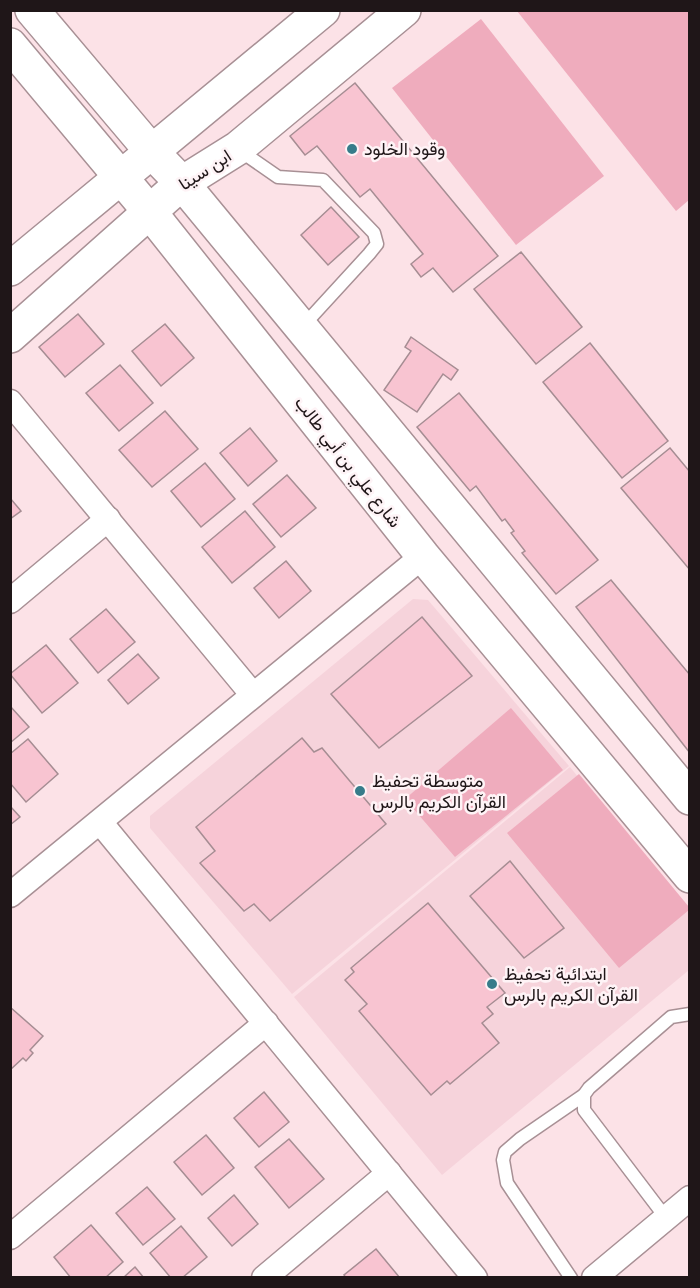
<svg xmlns="http://www.w3.org/2000/svg" width="700" height="1288" font-family="'Roboto Serif',Vazirmatn,serif">
  <style>
    .built { fill: #f6d3db }
    .green { fill: #efacbd }
    .building { fill: #f8c4d1; stroke: #a68d93; stroke-width: 1.5 }
    .lines { fill: none; stroke-linecap: round; stroke-linejoin: round }
    .lane-casing { stroke: #a89095; stroke-width: 15 }
    .street-casing { stroke: #a89095; stroke-width: 27 }
    .secondary-casing { stroke: #a89095; stroke-width: 36 }
    .lane { stroke: #fff; stroke-width: 12 }
    .street { stroke: #fff; stroke-width: 24 }
    .secondary { stroke: #fff; stroke-width: 33 }
    .poi-dot { fill: #377c8a; stroke: #fef3f6; stroke-width: 2 }
    .labels { text-anchor: middle; stroke-width: 5; stroke-linejoin: round; paint-order: stroke }
    .poi-label { font-size: 18px; fill: #1f1618; stroke: #fef3f6; text-anchor: start }
    .street-label { font-size: 18px; fill: #1f1618; stroke: #fef3f6 }
  </style>
  <rect width="100%" height="100%" fill="#fce2e7"/>
  <g class="built">
    <path d="M413,599L428,600L569,766L292,994L150,828V816Z"/>
    <path d="M570,767L689,913V970L442,1175L294,997Z"/>
  </g>
  <g class="green">
    <path d="M517,11H689V200L676,211Z"/>
    <path d="M481,19L604,176L516,245L392,88Z"/>
    <path d="M511,708L563,770L455,857L405,799Z"/>
    <path d="M579,774L689,907V910L619,968L507,833Z"/>
  </g>
  <g class="building">
    <path d="M355,83L498,256L453,292L433,268L421,277L411,264L423,254L370,189L360,197L317,146L305,155L290,136Z"/>
    <path d="M331,207L359,237L328,265L301,235Z"/>
    <path d="M521,252L582,327L536,364L474,289Z"/>
    <path d="M78,314L104,344L65,377L39,347Z"/>
    <path d="M165,324L194,358L161,386L132,351Z"/>
    <path d="M411,337L458,370L451,380L443,374L417,412L384,390L411,351L405,347Z"/>
    <path d="M590,343L668,441L622,478L543,382Z"/>
    <path d="M120,365L153,403L119,431L86,393Z"/>
    <path d="M459,393L598,560L556,594L522,553L525,551L511,533L514,531L505,519L502,521L476,486L470,491L417,427Z"/>
    <path d="M165,411L198,449L152,487L119,450Z"/>
    <path d="M250,428L277,461L248,486L220,453Z"/>
    <path d="M670,448L690,472V570L621,488Z"/>
    <path d="M205,463L235,499L201,527L171,491Z"/>
    <path d="M287,475L316,508L281,537L253,504Z"/>
    <path d="M10,498L21,511L10,519Z"/>
    <path d="M245,511L275,547L232,583L202,547Z"/>
    <path d="M286,561L311,591L279,618L254,588Z"/>
    <path d="M611,580L690,675V753L576,607Z"/>
    <path d="M106,609L135,642L98,673L70,639Z"/>
    <path d="M422,617L472,676L379,748L331,694Z"/>
    <path d="M46,645L78,683L42,713L10,674Z"/>
    <path d="M138,654L159,678L128,704L108,680Z"/>
    <path d="M10,706L29,727L10,743Z"/>
    <path d="M302,738L314,752L322,748L386,824L270,921L254,904L244,911L200,863L215,851L196,827Z"/>
    <path d="M28,739L58,774L26,802L10,783V754Z"/>
    <path d="M10,806L20,817L10,825Z"/>
    <path d="M510,861L564,928L524,958L470,896Z"/>
    <path d="M428,903L505,993L487,1007L493,1014L482,1023L499,1043L450,1084L447,1081L431,1095L359,1011L367,1004L345,980L354,972L351,968Z"/>
    <path d="M10,1007L43,1036L30,1050L33,1053L26,1061L23,1058L10,1070Z"/>
    <path d="M264,1092L289,1122L259,1147L234,1118Z"/>
    <path d="M206,1135L234,1168L202,1195L174,1162Z"/>
    <path d="M289,1139L324,1179L289,1208L255,1167Z"/>
    <path d="M147,1187L175,1219L143,1245L116,1213Z"/>
    <path d="M234,1195L258,1224L232,1246L208,1218Z"/>
    <path d="M91,1225L123,1262L105,1278H71L54,1257Z"/>
    <path d="M181,1226L207,1257L182,1278H171L150,1253Z"/>
    <path d="M376,1249L400,1278H346L344,1275Z"/>
    <path d="M135,1267L144,1278H123Z"/>
  </g>
  <g class="lines">
    <g class="lane-casing">
      <g id="lane">
        <path d="M239,150L278,177L323,180L374,233L377,244L369,254L303,326"/>
        <path d="M666,1218L584,1110V1095L589,1088L671,1017L690,1014"/>
        <path d="M571,1278L507,1183L503,1160L505,1152L520,1139L584,1095"/>
      </g>
    </g>
    <g class="street-casing">
      <g id="street">
        <path d="M10,402L253,695"/>
        <path d="M10,601L108,519"/>
        <path d="M100,822L475,1278"/>
        <path d="M10,895L423,556"/>
        <path d="M10,1237L266,1023"/>
        <path d="M264,1278L389,1173"/>
        <path d="M594,1278L690,1198"/>
      </g>
    </g>
    <g class="secondary-casing">
      <g id="secondary">
        <path d="M32,10L152,152L182,183L690,798"/>
        <path d="M10,45L149,211L423,556L690,876"/>
        <path d="M10,269L323,10"/>
        <path d="M10,336L182,183L238,148L404,10"/>
      </g>
    </g>
    <use href="#lane" class="lane"/>
    <use href="#street" class="street"/>
    <use href="#secondary" class="secondary"/>
  </g>
  <g class="poi-dot">
    <circle cx="352" cy="149" r="6"/>
    <circle cx="360" cy="791" r="6"/>
    <circle cx="492" cy="984" r="6"/>
  </g>
  <g class="labels">
    <g class="poi-label">
      <text x="364" y="155">وقود الخلود</text>
      <text x="372" y="787">متوسطة تحفيظ<tspan x="372" dy="21">القرآن الكريم بالرس</tspan></text>
      <text x="504" y="980">ابتدائية تحفيظ<tspan x="504" dy="21">القرآن الكريم بالرس</tspan></text>
    </g>
    <g class="street-label">
      <text transform="translate(205 170) rotate(-33)" y="6">ابن سينا</text>
      <text transform="translate(348 462) rotate(52)" y="6">شارع علي بن أبي طالب</text>
    </g>
  </g>
  <rect width="700" height="1288" fill="none" stroke="#1f1618" stroke-width="24"/>
</svg>
